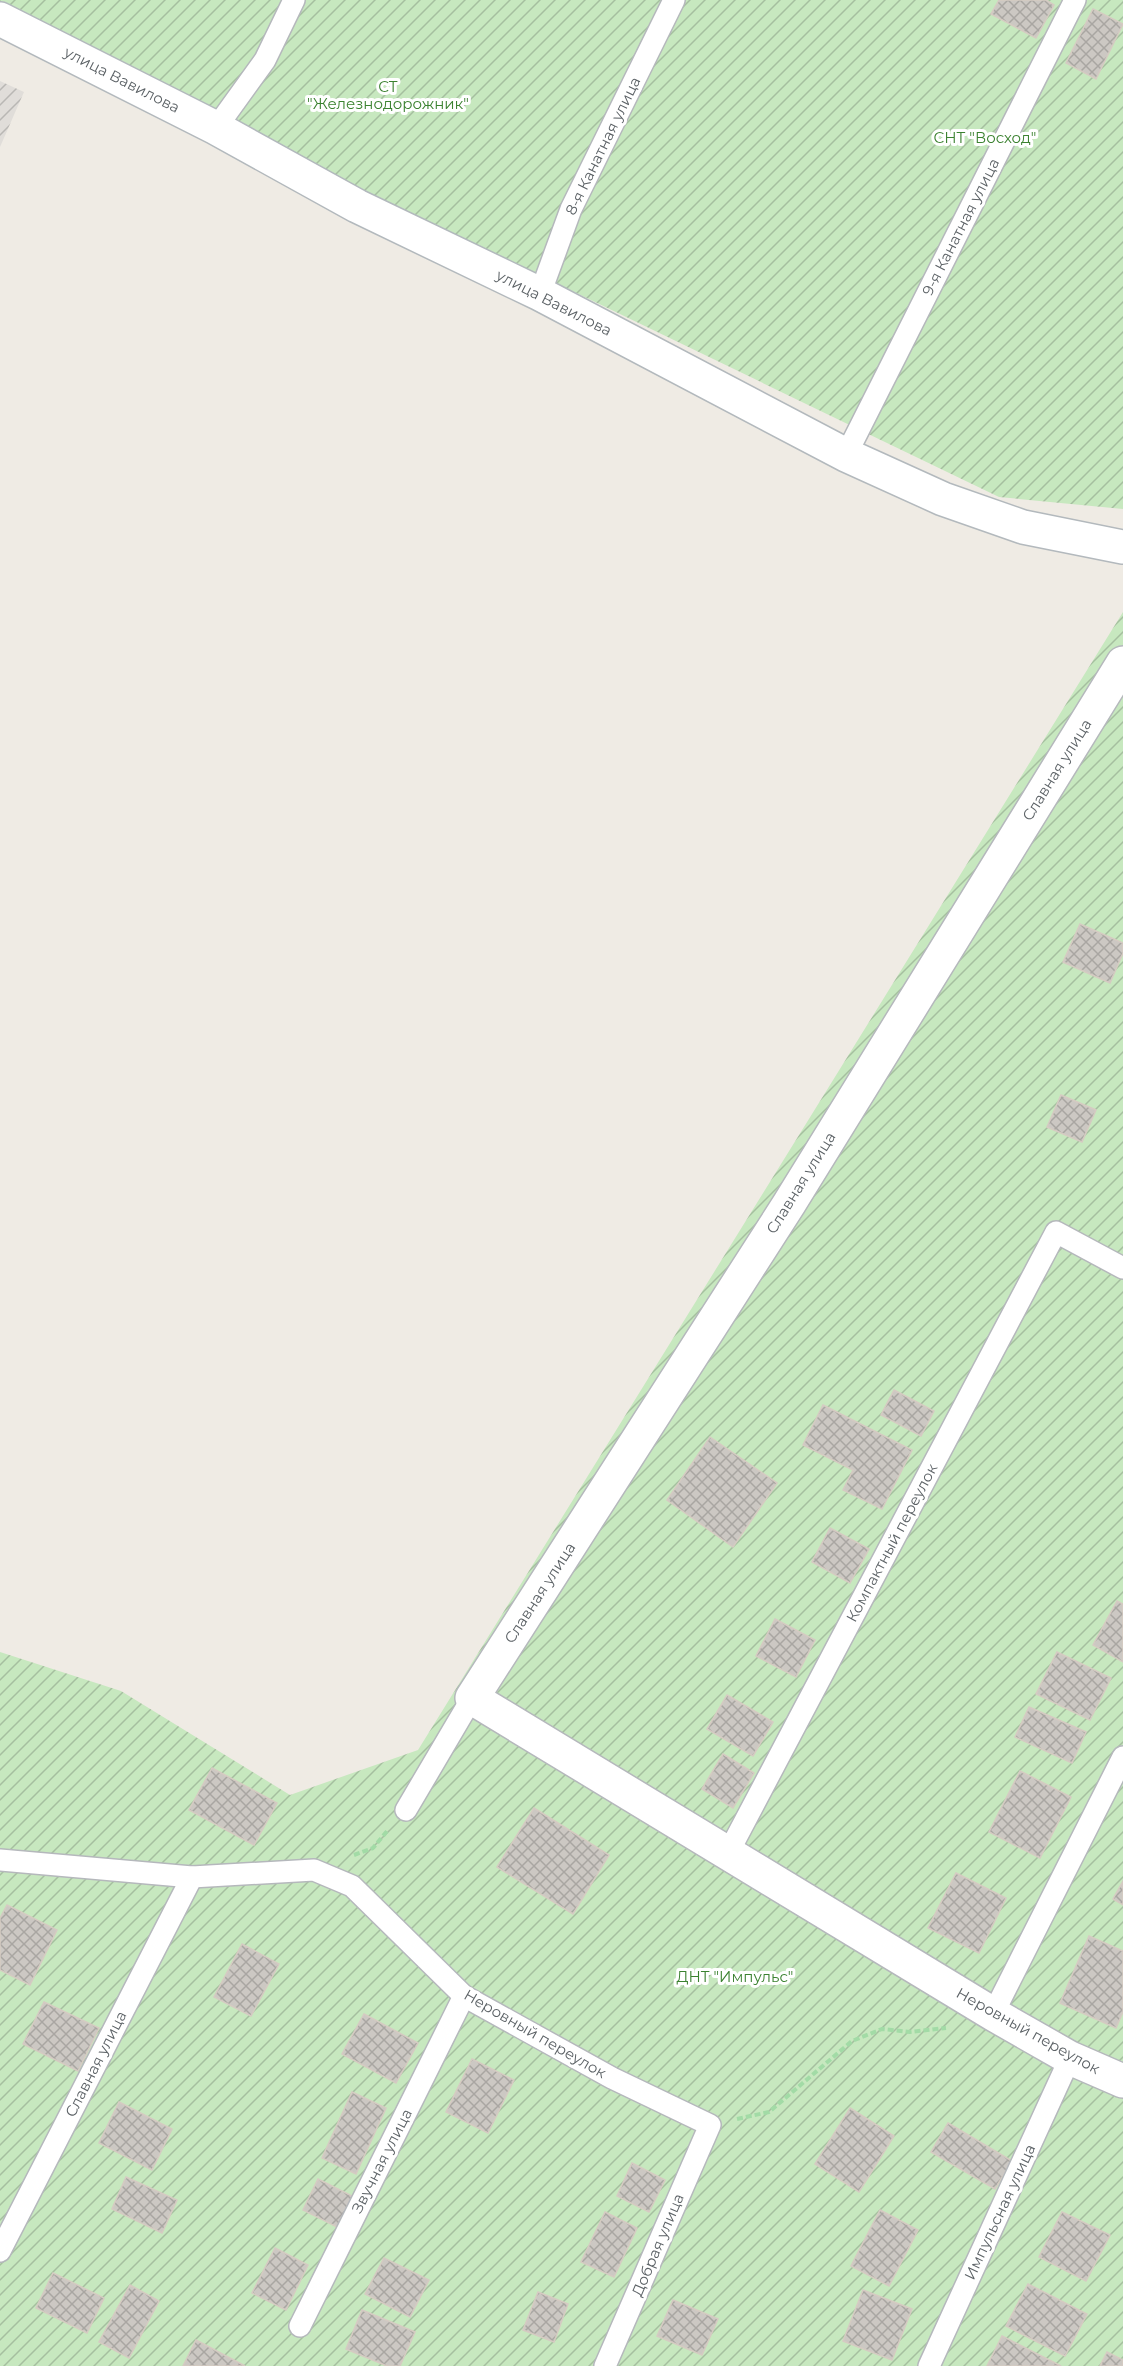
<svg xmlns="http://www.w3.org/2000/svg" width="1123" height="2366" font-family="Montserrat,sans-serif">
  <style>
    .industrial { fill: url(#industrial-furrows) }
    .garden { fill: url(#garden-furrows) }
    .building { fill: url(#building-cross-hatch); stroke: #d5cbc2; stroke-width: 1.5 }
    .lines { fill: none; stroke-linecap: round; stroke-linejoin: round }
    .lane-casing { stroke: #b5b8bc; stroke-width: 24 }
    .street-casing { stroke: #b5b8bc; stroke-width: 36 }
    .secondary-casing { stroke: #b3b9bd; stroke-width: 36 }
    .path { stroke: #a2dba6; stroke-width: 4; stroke-dasharray: 6 3; stroke-linecap: butt }
    .lane { stroke: #fff; stroke-width: 21 }
    .street { stroke: #fff; stroke-width: 33 }
    .secondary { stroke: #fff; stroke-width: 33 }
    .labels { text-anchor: middle; stroke-width: 6; stroke-linejoin: round; paint-order: stroke }
    .street-label { font-size: 15px; fill: #5c6266; stroke: #fff }
    .park-label { font-size: 15px; fill: #3b8230; stroke: #fff }
  </style>
  <defs>
    <pattern id="industrial-furrows" width="10" height="10" patternUnits="userSpaceOnUse" patternTransform="scale(1.5)"><rect width="10" height="10" fill="#e0ddd9"/><path d="M-1 1l2-2M0 10L10 0M9 11l2-2" fill="none" stroke="#b9b7b4"/></pattern>
    <pattern id="garden-furrows" width="10" height="10" patternUnits="userSpaceOnUse" patternTransform="scale(1.5)"><rect width="10" height="10" fill="#c7e8bf"/><path d="M-1 1l2-2M0 10L10 0M9 11l2-2" fill="none" stroke="#a5bf9f"/></pattern>
    <pattern id="building-cross-hatch" width="8" height="8" patternUnits="userSpaceOnUse" patternTransform="scale(1.5)"><rect width="8" height="8" fill="#ccc8c3"/><path d="M0 0l8 8M0 8l8-8" fill="none" stroke="#a9a6a2"/></pattern>
  </defs>
  <rect width="100%" height="100%" fill="#efebe4"/>
  <path class="industrial" d="M0,81L24,92L0,147Z"/>
  <g class="garden">
    <path d="M0,0H1123V509L999,497L0,15Z"/>
    <path d="M1123,612V2366H0V1652L121,1691L290,1795L418,1750Z"/>
  </g>
  <g class="building">
    <path d="M999,0H1046L1054,5L1036,38L991,14Z"/>
    <path d="M1093,9L1123,24L1096,79L1066,63Z"/>
    <path d="M1080,924L1123,943V953L1110,983L1063,962Z"/>
    <path d="M1061,1095L1096,1110L1082,1142L1047,1127Z"/>
    <path d="M894,1390L934,1411L921,1436L881,1415Z"/>
    <path d="M823,1405L912,1450L882,1509L843,1490L853,1470L803,1445Z"/>
    <path d="M710,1437L777,1483L733,1547L667,1500Z"/>
    <path d="M830,1528L869,1549L850,1583L812,1562Z"/>
    <path d="M1117,1601L1123,1604V1662L1093,1645Z"/>
    <path d="M775,1619L815,1640L796,1677L756,1656Z"/>
    <path d="M1057,1652L1111,1678L1090,1720L1036,1694Z"/>
    <path d="M727,1695L773,1722L753,1756L707,1729Z"/>
    <path d="M1029,1707L1086,1732L1072,1763L1015,1737Z"/>
    <path d="M723,1754L754,1773L733,1808L702,1789Z"/>
    <path d="M212,1768L277,1803L254,1845L189,1810Z"/>
    <path d="M1020,1771L1071,1797L1040,1858L989,1832Z"/>
    <path d="M534,1808L609,1855L573,1914L497,1867Z"/>
    <path d="M956,1873L1006,1898L979,1953L928,1928Z"/>
    <path d="M1123,1881V1905L1113,1899Z"/>
    <path d="M7,1905L57,1930L30,1985L0,1970V1918Z"/>
    <path d="M1089,1936L1123,1951V2012L1116,2028L1060,2003Z"/>
    <path d="M242,1944L279,1964L251,2016L214,1997Z"/>
    <path d="M44,2002L99,2028L78,2071L23,2044Z"/>
    <path d="M364,2014L418,2043L396,2083L342,2054Z"/>
    <path d="M472,2059L514,2080L488,2133L446,2112Z"/>
    <path d="M352,2092L386,2108L356,2174L322,2158Z"/>
    <path d="M119,2102L172,2129L152,2170L99,2143Z"/>
    <path d="M850,2108L894,2136L859,2192L815,2164Z"/>
    <path d="M948,2123L1012,2161L995,2189L931,2152Z"/>
    <path d="M632,2163L665,2180L649,2212L617,2196Z"/>
    <path d="M126,2177L177,2200L162,2233L112,2209Z"/>
    <path d="M318,2179L354,2197L339,2228L303,2210Z"/>
    <path d="M880,2210L918,2230L889,2286L851,2266Z"/>
    <path d="M605,2212L637,2228L614,2277L581,2262Z"/>
    <path d="M1062,2212L1110,2235L1086,2281L1039,2257Z"/>
    <path d="M275,2248L308,2265L286,2310L252,2293Z"/>
    <path d="M384,2258L429,2280L410,2317L365,2294Z"/>
    <path d="M53,2273L104,2298L87,2333L36,2308Z"/>
    <path d="M1028,2284L1087,2314L1065,2356L1006,2326Z"/>
    <path d="M130,2285L159,2301L129,2358L99,2342Z"/>
    <path d="M863,2290L912,2309L892,2360L843,2341Z"/>
    <path d="M538,2292L568,2304L554,2342L523,2330Z"/>
    <path d="M673,2300L718,2319L702,2355L657,2336Z"/>
    <path d="M362,2310L415,2332L400,2366H387L346,2349Z"/>
    <path d="M1002,2336L1061,2366H987Z"/>
    <path d="M196,2340L245,2366H183Z"/>
    <path d="M1107,2352L1123,2360V2366H1100Z"/>
  </g>
  <g class="lines">
    <g class="lane-casing">
      <g id="lane">
        <path d="M216,128L265,60L294,0"/>
        <path d="M540,294L571,209L674,0"/>
        <path d="M846,455L1075,0"/>
        <path d="M406,1810L472,1698"/>
        <path d="M727,1855L1056,1232L1123,1268"/>
        <path d="M0,1860L192,1877L314,1870L352,1886L464,1996L612,2078L710,2125L605,2366"/>
        <path d="M993,2014L1123,1757"/>
        <path d="M0,2251L192,1877"/>
        <path d="M300,2326L464,1996"/>
        <path d="M929,2366L1070,2058"/>
      </g>
    </g>
    <g class="street-casing">
      <path id="street" d="M1123,663L789,1204L472,1698L993,2014L1070,2058L1123,2081"/>
    </g>
    <g class="secondary-casing">
      <path id="secondary" d="M0,19L216,128L357,206L540,294L846,455L943,499L1023,527L1123,547"/>
    </g>
    <g class="path">
      <path d="M354,1855L373,1848L388,1830"/>
      <path d="M737,2119L769,2112L852,2041L882,2029L910,2032L946,2028"/>
    </g>
    <use href="#lane" class="lane"/>
    <use href="#street" class="street"/>
    <use href="#secondary" class="secondary"/>
  </g>
  <g class="labels">
    <g class="street-label">
      <text transform="translate(122 80) rotate(27)" y="5">улица Вавилова</text>
      <text transform="translate(603 146) rotate(-64)" y="5">8-я Канатная улица</text>
      <text transform="translate(961 227) rotate(-63)" y="5">9-я Канатная улица</text>
      <text transform="translate(554 303) rotate(27)" y="5">улица Вавилова</text>
      <text transform="translate(1057 770) rotate(-58)" y="5">Славная улица</text>
      <text transform="translate(801 1183) rotate(-58)" y="5">Славная улица</text>
      <text transform="translate(892 1543) rotate(-62)" y="5">Компактный переулок</text>
      <text transform="translate(540 1593) rotate(-57)" y="5">Славная улица</text>
      <text transform="translate(1028 2031) rotate(29)" y="5">Неровный переулок</text>
      <text transform="translate(535 2034) rotate(30)" y="5">Неровный переулок</text>
      <text transform="translate(96 2064) rotate(-63)" y="5">Славная улица</text>
      <text transform="translate(382 2161) rotate(-63)" y="5">Звучная улица</text>
      <text transform="translate(1000 2212) rotate(-65)" y="5">Импульсная улица</text>
      <text transform="translate(658 2245) rotate(-67)" y="5">Добрая улица</text>
    </g>
    <g class="park-label">
      <text x="388" y="92">СТ<tspan x="388" dy="17">"Железнодорожник"</tspan></text>
      <text x="985" y="143">СНТ "Восход"</text>
      <text x="735" y="1982">ДНТ "Импульс"</text>
    </g>
  </g>
</svg>
